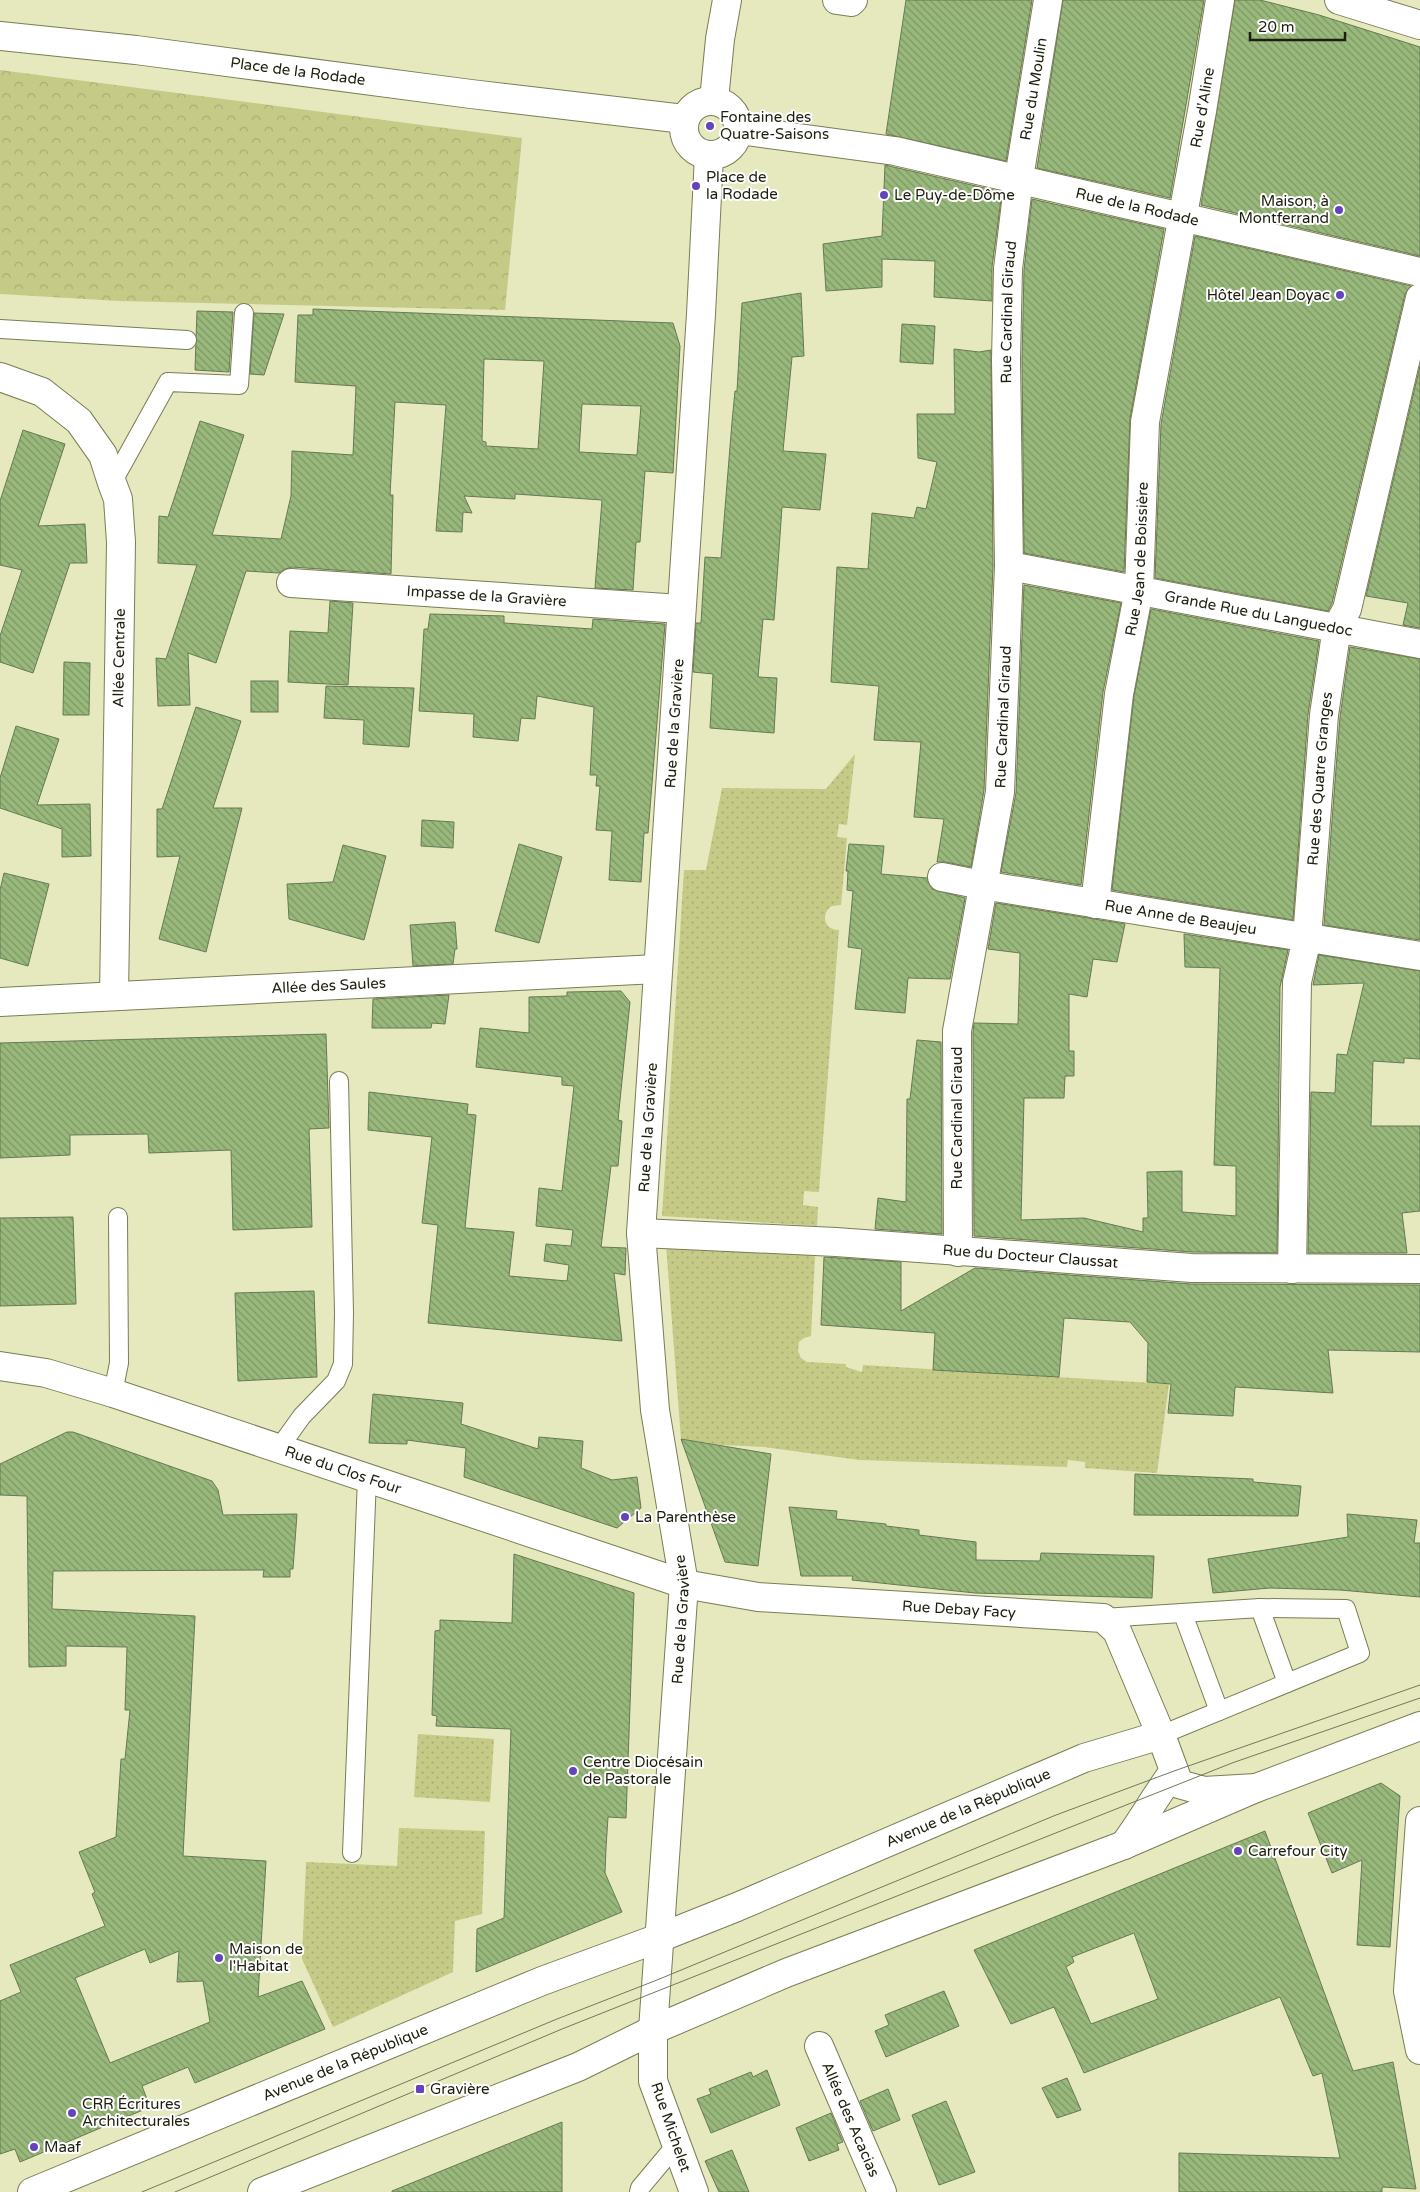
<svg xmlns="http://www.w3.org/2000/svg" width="1420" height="2192" font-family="'Varela Round',sans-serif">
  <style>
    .grass { fill: url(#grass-dots) }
    .park { fill: url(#park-crowns) }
    .building { fill: url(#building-back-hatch); stroke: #667956; fill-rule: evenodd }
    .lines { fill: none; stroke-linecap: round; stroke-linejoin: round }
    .service-casing { stroke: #7a7d55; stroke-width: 20 }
    .minor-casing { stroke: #7a7d55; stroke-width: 30 }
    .secondary-casing { stroke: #7a7d55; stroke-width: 30 }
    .service { stroke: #fff; stroke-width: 18 }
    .minor { stroke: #fff; stroke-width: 28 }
    .secondary { stroke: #fff; stroke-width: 28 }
    .tram { stroke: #74775a; stroke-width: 1 }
    .poi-dot { fill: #6443bb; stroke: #fff; stroke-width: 2 }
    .labels { text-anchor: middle; stroke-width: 4; stroke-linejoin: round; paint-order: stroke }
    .street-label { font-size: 15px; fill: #1d1e0d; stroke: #fff }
    .poi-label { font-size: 15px; fill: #1d1e0d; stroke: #fff; text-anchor: start }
  </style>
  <defs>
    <pattern id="grass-dots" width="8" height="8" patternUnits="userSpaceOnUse" patternTransform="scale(1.25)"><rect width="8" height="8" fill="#c6ca87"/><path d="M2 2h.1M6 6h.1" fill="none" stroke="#aaad73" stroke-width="1.8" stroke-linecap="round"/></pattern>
    <pattern id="park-crowns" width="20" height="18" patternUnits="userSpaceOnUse" patternTransform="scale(1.25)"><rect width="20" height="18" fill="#c6ca87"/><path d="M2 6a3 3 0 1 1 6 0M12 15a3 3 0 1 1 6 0" fill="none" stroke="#aaad73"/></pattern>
    <pattern id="building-back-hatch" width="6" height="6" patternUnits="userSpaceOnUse" patternTransform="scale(1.25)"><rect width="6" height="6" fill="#99b97c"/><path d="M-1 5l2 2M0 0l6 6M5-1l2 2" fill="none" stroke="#7c9664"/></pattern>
  </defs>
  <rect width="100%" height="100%" fill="#e5e9bd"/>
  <g class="grass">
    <path d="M855,754L847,825L839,824L837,837L847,838L841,905L832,906C820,914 824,930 839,930L819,1192L804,1191L803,1205L818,1207L817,1226L662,1216L684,870H706L722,788L826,789Z"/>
    <path d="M666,1245L811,1252L815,1257L811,1336L804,1338L799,1342L798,1351L801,1358L807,1362L846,1364V1367L862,1372L863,1365L1169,1384L1157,1473L1085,1468V1462L1068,1460L1067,1467L859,1460L764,1447L722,1445L681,1439Z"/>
    <path d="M418,1734L494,1739L490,1802L414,1797Z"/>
    <path d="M399,1828L485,1831L482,1914L455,1921L453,1972L333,2027L302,1959L306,1862L397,1866Z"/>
  </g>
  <path class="park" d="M0,70L522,138L505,310L119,301L0,294Z"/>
  <g class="building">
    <path d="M906,0H1032L1006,161L886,134Z"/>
    <path d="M1063,0H1204L1170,198L1037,168Z"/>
    <path d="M1235,0H1260L1319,15L1420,47V256L1201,205Z"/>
    <path d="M885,165L1002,192L992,267V301L934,297L935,261L882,259V287L826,291L823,244L882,236Z"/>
    <path d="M1032,199L1164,229L1130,419L1124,572L1024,553L1022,360L1024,270Z"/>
    <path d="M1195,236L1411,286L1405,294L1332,603L1328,611L1155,578L1161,424Z"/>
    <path d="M801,293L804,356L792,357L783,451L826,454L820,510L782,507L774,620L763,619L758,677L777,678L774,733L710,728L713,674L693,672L696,623H701L705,557L721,558L732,422L735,391H737L742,303Z"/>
    <path d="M313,309L673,323L680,346L673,473L645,471L640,542H636L633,590L595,588L602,500L515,494V499L464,496L472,513L463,512L462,532L436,531L446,405L395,402L390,495H393L391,574L292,567L285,569L279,573L246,571L216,663L188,653L190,705L158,706L156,658L166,659L197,565L158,563L159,516L168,517L200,421L244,435L212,535L281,539L291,496L292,451L353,455L356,386L295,382L298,315H313ZM484,359L544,361L538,449L486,446V442L482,441ZM582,404L641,406L637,455L579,452Z"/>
    <path d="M197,311L233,312L229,372L195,370Z"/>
    <path d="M254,313L284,314L264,375L250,374Z"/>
    <path d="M902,324L935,326L933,364L900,362Z"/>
    <path d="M954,349L979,352L991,350L993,566L984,790L971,867L945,862H937L944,819L914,817L921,742L874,740L879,686L831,682L837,567L868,569L872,513L914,518L917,507L926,509L937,462L918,458L917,414H955Z"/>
    <path d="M1420,366V628L1403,625L1408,603L1366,596Z"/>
    <path d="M23,430L65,444L38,526L85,524L87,563H70L33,673L0,662V636L22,570L0,565V501Z"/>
    <path d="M1024,585L1121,603L1103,692L1081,885L1001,872L1016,793Z"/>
    <path d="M330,601L353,603L348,685L288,682L290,631L328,633Z"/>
    <path d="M1151,609L1319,641L1308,714L1293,920L1112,890L1134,696Z"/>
    <path d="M430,614L504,616V623L592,629L593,619L665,624L648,833H644L641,882L609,880L612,831L596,830L600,786H596L597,775H590L594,707L537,696L535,719L521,718L518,741L473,737L474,714L419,711L424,629H428Z"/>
    <path d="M1350,647L1420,659V940L1324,925L1340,717Z"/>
    <path d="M64,662L90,663L89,715H63Z"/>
    <rect x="251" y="681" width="27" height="31"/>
    <path d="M326,686L414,688L409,747L363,744L364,720L324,718Z"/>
    <path d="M196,707L241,721L213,808H242L206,952L159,939L180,856L157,857V809H162Z"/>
    <path d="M16,726L59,739L37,805L90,804L91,856L62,857V829L0,808V778Z"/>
    <path d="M422,820L454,822L453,848L421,846Z"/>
    <path d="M519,844L562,857L539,943L495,931Z"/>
    <path d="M849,844L884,846L881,874L927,878L932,889L965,898L950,979L908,978L905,1013L855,1009L862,949L848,947L853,891L847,890L848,871H846Z"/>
    <path d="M343,845L386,856L364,940L289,919L287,884L333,882Z"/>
    <path d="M4,873L49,884L28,966L0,958V890Z"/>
    <path d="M996,903L1125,924L1117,962L1093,959L1087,997L1069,994V1051H1074V1076H1065L1064,1098H1024L1021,1220L1084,1218L1143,1232V1218H1148L1147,1172L1182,1171V1212L1236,1216V1166L1214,1165L1220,968L1185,967L1184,934L1288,950L1280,987L1277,1253L1193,1252L974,1236L973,1032L974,1023L1018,1024L1020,953L988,949Z"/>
    <path d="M455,922L457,949H455L453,964L413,966L410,925Z"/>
    <path d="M1319,955L1420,971V1059L1404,1058V1063L1373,1061L1371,1126H1420V1211L1402,1213L1407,1253H1308L1311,1092L1335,1093L1337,1054L1347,1055L1364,983L1313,985Z"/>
    <path d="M621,991L630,1002L618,1120L622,1121L618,1166H611L601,1247L626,1248L625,1275L614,1273L622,1341L428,1323L438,1225L422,1223L432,1137L368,1130L369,1092L468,1104L467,1114L476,1115L465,1228L514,1232L509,1276L567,1281L569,1265L544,1261L546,1244L571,1246L573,1230L536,1226L539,1188L562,1191L574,1086L562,1085V1077L476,1067L480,1028L529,1033V997L567,996V992Z"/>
    <path d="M449,995L445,1024L432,1023L431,1028H372L373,999Z"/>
    <path d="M326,1034L329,1128L309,1129L312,1227L233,1230L231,1150L149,1153L148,1134L70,1135V1155L0,1158V1043Z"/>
    <path d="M917,1040L941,1042L942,1234L875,1229L878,1198L906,1202L907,1099H910Z"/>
    <path d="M73,1217L76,1304L0,1306V1218Z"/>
    <path d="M824,1257L901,1262V1311L975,1268L1191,1284L1420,1285V1352L1328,1350L1333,1393L1235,1387L1233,1416L1168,1413L1171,1384L1147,1382L1148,1343L1130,1322L1064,1318L1059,1377L933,1370L935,1333L821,1325Z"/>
    <path d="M314,1291L317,1377L238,1381L235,1293Z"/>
    <path d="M373,1394L463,1403L461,1424L538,1449L539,1437L583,1441L581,1468L612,1480L637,1477L641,1508L617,1528L464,1477L466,1448L407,1440V1444L369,1443Z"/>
    <path d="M67,1432H73L212,1481L218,1490L223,1515L297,1514L293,1569H290V1577H263L264,1570L53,1571L52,1609L195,1616L183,1856L266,1861L258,1997L302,1981L325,2029L195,2083L188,2067L142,2086L150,2107L20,2162L15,2149L0,2154V2001L21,1992L10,1965L105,1926L92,1894L95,1892L79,1852L116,1837L121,1759H125L130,1710H125L127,1647L66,1646V1666L29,1667L27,1496L0,1495V1464ZM145,1949L150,1963L179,1951L177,1982L203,1981L210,2022L110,2063L75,1978Z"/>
    <path d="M681,1439L771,1454L758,1566L725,1562Z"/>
    <path d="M1135,1474L1253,1479V1482L1301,1486L1298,1516L1134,1515Z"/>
    <path d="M789,1507L837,1511L836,1519L886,1524V1526L919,1530V1535L976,1542V1560L1040,1561L1041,1553L1154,1556L1152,1598L975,1593L852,1580L853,1576H801Z"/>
    <path d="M1347,1514L1417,1520L1414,1543H1420V1597L1340,1590L1270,1588L1213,1593L1208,1559L1348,1537Z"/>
    <path d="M514,1554L634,1593L626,1818L608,1817L606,1848L605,1873L622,1912L476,1972L477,1929L504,1918L511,1729L436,1726L437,1716L432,1715L435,1631L440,1630V1620L512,1623Z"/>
    <path d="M1381,1783L1400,1796L1390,1947L1357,1945L1362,1860L1332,1873L1308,1813Z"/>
    <path d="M1265,1831L1353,2071L1393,2062L1416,2189L1382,2187V2192H1179V2153L1340,2158L1322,2073L1313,2076L1280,1997L1084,2073L1054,2007L1011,2024L974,1950ZM1134,1933L1158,1999L1091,2024L1066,1967L1074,1962L1072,1957Z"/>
    <path d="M944,1991L959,2026L886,2057L875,2031L889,2025L885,2015Z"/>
    <path d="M767,2070L780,2105L711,2133L697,2099L711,2094L709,2089L751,2072L753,2077Z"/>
    <path d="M1067,2078L1081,2110L1057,2118L1042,2088Z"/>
    <path d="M888,2089L900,2120L873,2131L860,2101Z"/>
    <path d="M946,2101L975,2172L939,2185L912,2115Z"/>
    <path d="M831,2113L843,2142L837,2144L839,2150L809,2161L796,2128Z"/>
    <path d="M562,2122V2192H392V2191Z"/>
    <path d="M732,2150L749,2192H719L705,2161Z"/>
  </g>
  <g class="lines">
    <g class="service-casing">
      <g id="service">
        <path d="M0,329L187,340"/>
        <path d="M112,483L168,382L239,385L244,313"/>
        <path d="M113,1393L119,1363L118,1217"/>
        <path d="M279,1448L302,1416L336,1381L343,1364L344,1313L339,1081"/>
        <path d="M1260,1608L1287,1683"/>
        <path d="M1183,1614L1219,1711"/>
        <path d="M1103,1618L1260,1608L1346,1609L1360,1653L1161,1735"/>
        <path d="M352,1853L367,1478"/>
        <path d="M639,2192L640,2188L676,2145"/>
      </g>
    </g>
    <g class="minor-casing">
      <g id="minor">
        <path d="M837,0L851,2L853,0"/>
        <path d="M1339,0L1420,25"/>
        <path id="s1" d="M0,36L136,50L471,94L684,119"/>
        <path d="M714,100L720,39L727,0"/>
        <circle cx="711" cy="128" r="27"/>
        <path id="s2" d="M739,130L895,151L1420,272"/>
        <path d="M0,377L42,392L79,421L103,455L112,483L118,499L121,542L114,996"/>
        <path id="s3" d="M1009,566L1420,644"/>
        <path id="s4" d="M291,583L681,609"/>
        <path id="s5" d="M942,877L982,885L1420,956"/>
        <path id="s6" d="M1095,904L1119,694L1139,590L1145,422L1202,111L1220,0"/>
        <path id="s7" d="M0,1002L657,969"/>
        <path id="s8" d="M641,1233L836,1242L1192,1268L1420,1269"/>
        <path id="s9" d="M958,1252L957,1031L1000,792L1009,566L1006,360L1008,269L1019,178L1048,0"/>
        <path id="s10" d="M1292,1269L1297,982L1307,938L1324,715L1337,627L1347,609L1420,298"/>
        <path id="s11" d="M0,1366L46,1373L113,1393L684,1584L758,1597L1103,1618L1117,1631L1161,1735"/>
        <path d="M1420,1821L1408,1991L1420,2050"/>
        <path d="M1124,1845C1142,1821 1156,1795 1174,1771"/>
        <path id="s12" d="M819,2046L882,2192"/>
        <path id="s13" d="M694,2192L653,2081V2030L684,1584L655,1410L641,1233L701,314L709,156"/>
      </g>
    </g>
    <g class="secondary-casing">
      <g id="secondary">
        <path id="s14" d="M32,2192L542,1981L659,1938L737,1907L1084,1758L1161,1735L1179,1784L1204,1791L1256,1788"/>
        <path d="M262,2192L578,2067L653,2030L786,1973L1124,1845L1256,1788L1420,1726"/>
      </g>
    </g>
    <use href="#service" class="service"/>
    <use href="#minor" class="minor"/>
    <use href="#secondary" class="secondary"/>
    <g class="tram">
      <path d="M142,2192L557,2019L657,1980L1056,1815L1174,1771L1420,1685"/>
      <path d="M175,2192L562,2029L1232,1763L1420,1698"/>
    </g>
  </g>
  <g class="poi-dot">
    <circle cx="710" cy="126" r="5"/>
    <circle cx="696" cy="186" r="5"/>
    <circle cx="884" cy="195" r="5"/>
    <circle cx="1339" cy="210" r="5"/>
    <circle cx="1340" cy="295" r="5"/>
    <circle cx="625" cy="1517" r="5"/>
    <circle cx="573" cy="1771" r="5"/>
    <circle cx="1238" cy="1851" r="5"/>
    <circle cx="219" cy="1958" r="5"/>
    <rect x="415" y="2084" width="10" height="10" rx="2.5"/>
    <circle cx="72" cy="2113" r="5"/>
    <circle cx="34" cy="2147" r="5"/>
  </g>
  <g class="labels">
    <g class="street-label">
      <text dy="5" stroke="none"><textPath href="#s1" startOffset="300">Place de la Rodade</textPath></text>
      <text dy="5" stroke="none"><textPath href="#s9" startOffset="1169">Rue du Moulin</textPath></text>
      <text dy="5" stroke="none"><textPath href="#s6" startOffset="805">Rue d'Aline</textPath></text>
      <text dy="5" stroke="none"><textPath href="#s2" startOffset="406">Rue de la Rodade</textPath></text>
      <text dy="5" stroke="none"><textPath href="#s9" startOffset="944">Rue Cardinal Giraud</textPath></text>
      <text dy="5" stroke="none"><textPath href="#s6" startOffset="348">Rue Jean de Boissière</textPath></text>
      <text dy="5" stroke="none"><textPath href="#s4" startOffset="196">Impasse de la Gravière</textPath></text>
      <text dy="5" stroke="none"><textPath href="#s3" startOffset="254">Grande Rue du Languedoc</textPath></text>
      <text transform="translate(119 658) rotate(-89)" y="5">Allée Centrale</text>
      <text dy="5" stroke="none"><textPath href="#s9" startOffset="539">Rue Cardinal Giraud</textPath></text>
      <text dy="5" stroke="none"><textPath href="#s13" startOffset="1481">Rue de la Gravière</textPath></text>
      <text dy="5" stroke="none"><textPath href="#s10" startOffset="492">Rue des Quatre Granges</textPath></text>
      <text dy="5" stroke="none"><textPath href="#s5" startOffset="242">Rue Anne de Beaujeu</textPath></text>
      <text dy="5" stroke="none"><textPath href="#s7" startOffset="329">Allée des Saules</textPath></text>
      <text transform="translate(957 1118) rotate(-90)" y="5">Rue Cardinal Giraud</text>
      <text dy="5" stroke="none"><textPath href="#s13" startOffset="1076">Rue de la Gravière</textPath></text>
      <text dy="5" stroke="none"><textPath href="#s8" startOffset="390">Rue du Docteur Claussat</textPath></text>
      <text dy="5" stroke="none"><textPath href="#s11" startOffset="359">Rue du Clos Four</textPath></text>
      <text dy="5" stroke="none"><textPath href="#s11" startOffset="995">Rue Debay Facy</textPath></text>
      <text dy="5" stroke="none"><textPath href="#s13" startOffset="581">Rue de la Gravière</textPath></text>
      <text dy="5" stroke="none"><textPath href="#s14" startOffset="1012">Avenue de la République</textPath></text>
      <text dy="5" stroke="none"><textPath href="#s14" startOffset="339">Avenue de la République</textPath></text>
      <text dy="5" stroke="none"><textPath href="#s12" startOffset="80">Allée des Acacias</textPath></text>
      <text transform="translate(671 2127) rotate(71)" y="5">Rue Michelet</text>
    </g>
    <g class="poi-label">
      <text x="720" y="122">Fontaine des<tspan x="720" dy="17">Quatre-Saisons</tspan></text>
      <text x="706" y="182">Place de<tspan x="706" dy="17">la Rodade</tspan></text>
      <text x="894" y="200">Le Puy-de-Dôme</text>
      <text x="1329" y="206" text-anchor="end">Maison, à<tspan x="1329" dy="17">Montferrand</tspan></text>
      <text x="1330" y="300" text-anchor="end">Hôtel Jean Doyac</text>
      <text x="635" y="1522">La Parenthèse</text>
      <text x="583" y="1767">Centre Diocésain<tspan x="583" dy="17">de Pastorale</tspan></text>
      <text x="1248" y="1856">Carrefour City</text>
      <text x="229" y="1954">Maison de<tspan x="229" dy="17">l'Habitat</tspan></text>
      <text x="430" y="2094">Gravière</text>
      <text x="82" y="2109">CRR Écritures<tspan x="82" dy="17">Architecturales</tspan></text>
      <text x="44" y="2152">Maaf</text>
    </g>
  </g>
  <path d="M1250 32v8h95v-8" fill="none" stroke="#1d1e0d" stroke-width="2.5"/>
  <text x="1258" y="32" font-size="15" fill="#1d1e0d" stroke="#ffffff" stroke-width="4" paint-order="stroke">20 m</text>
</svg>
